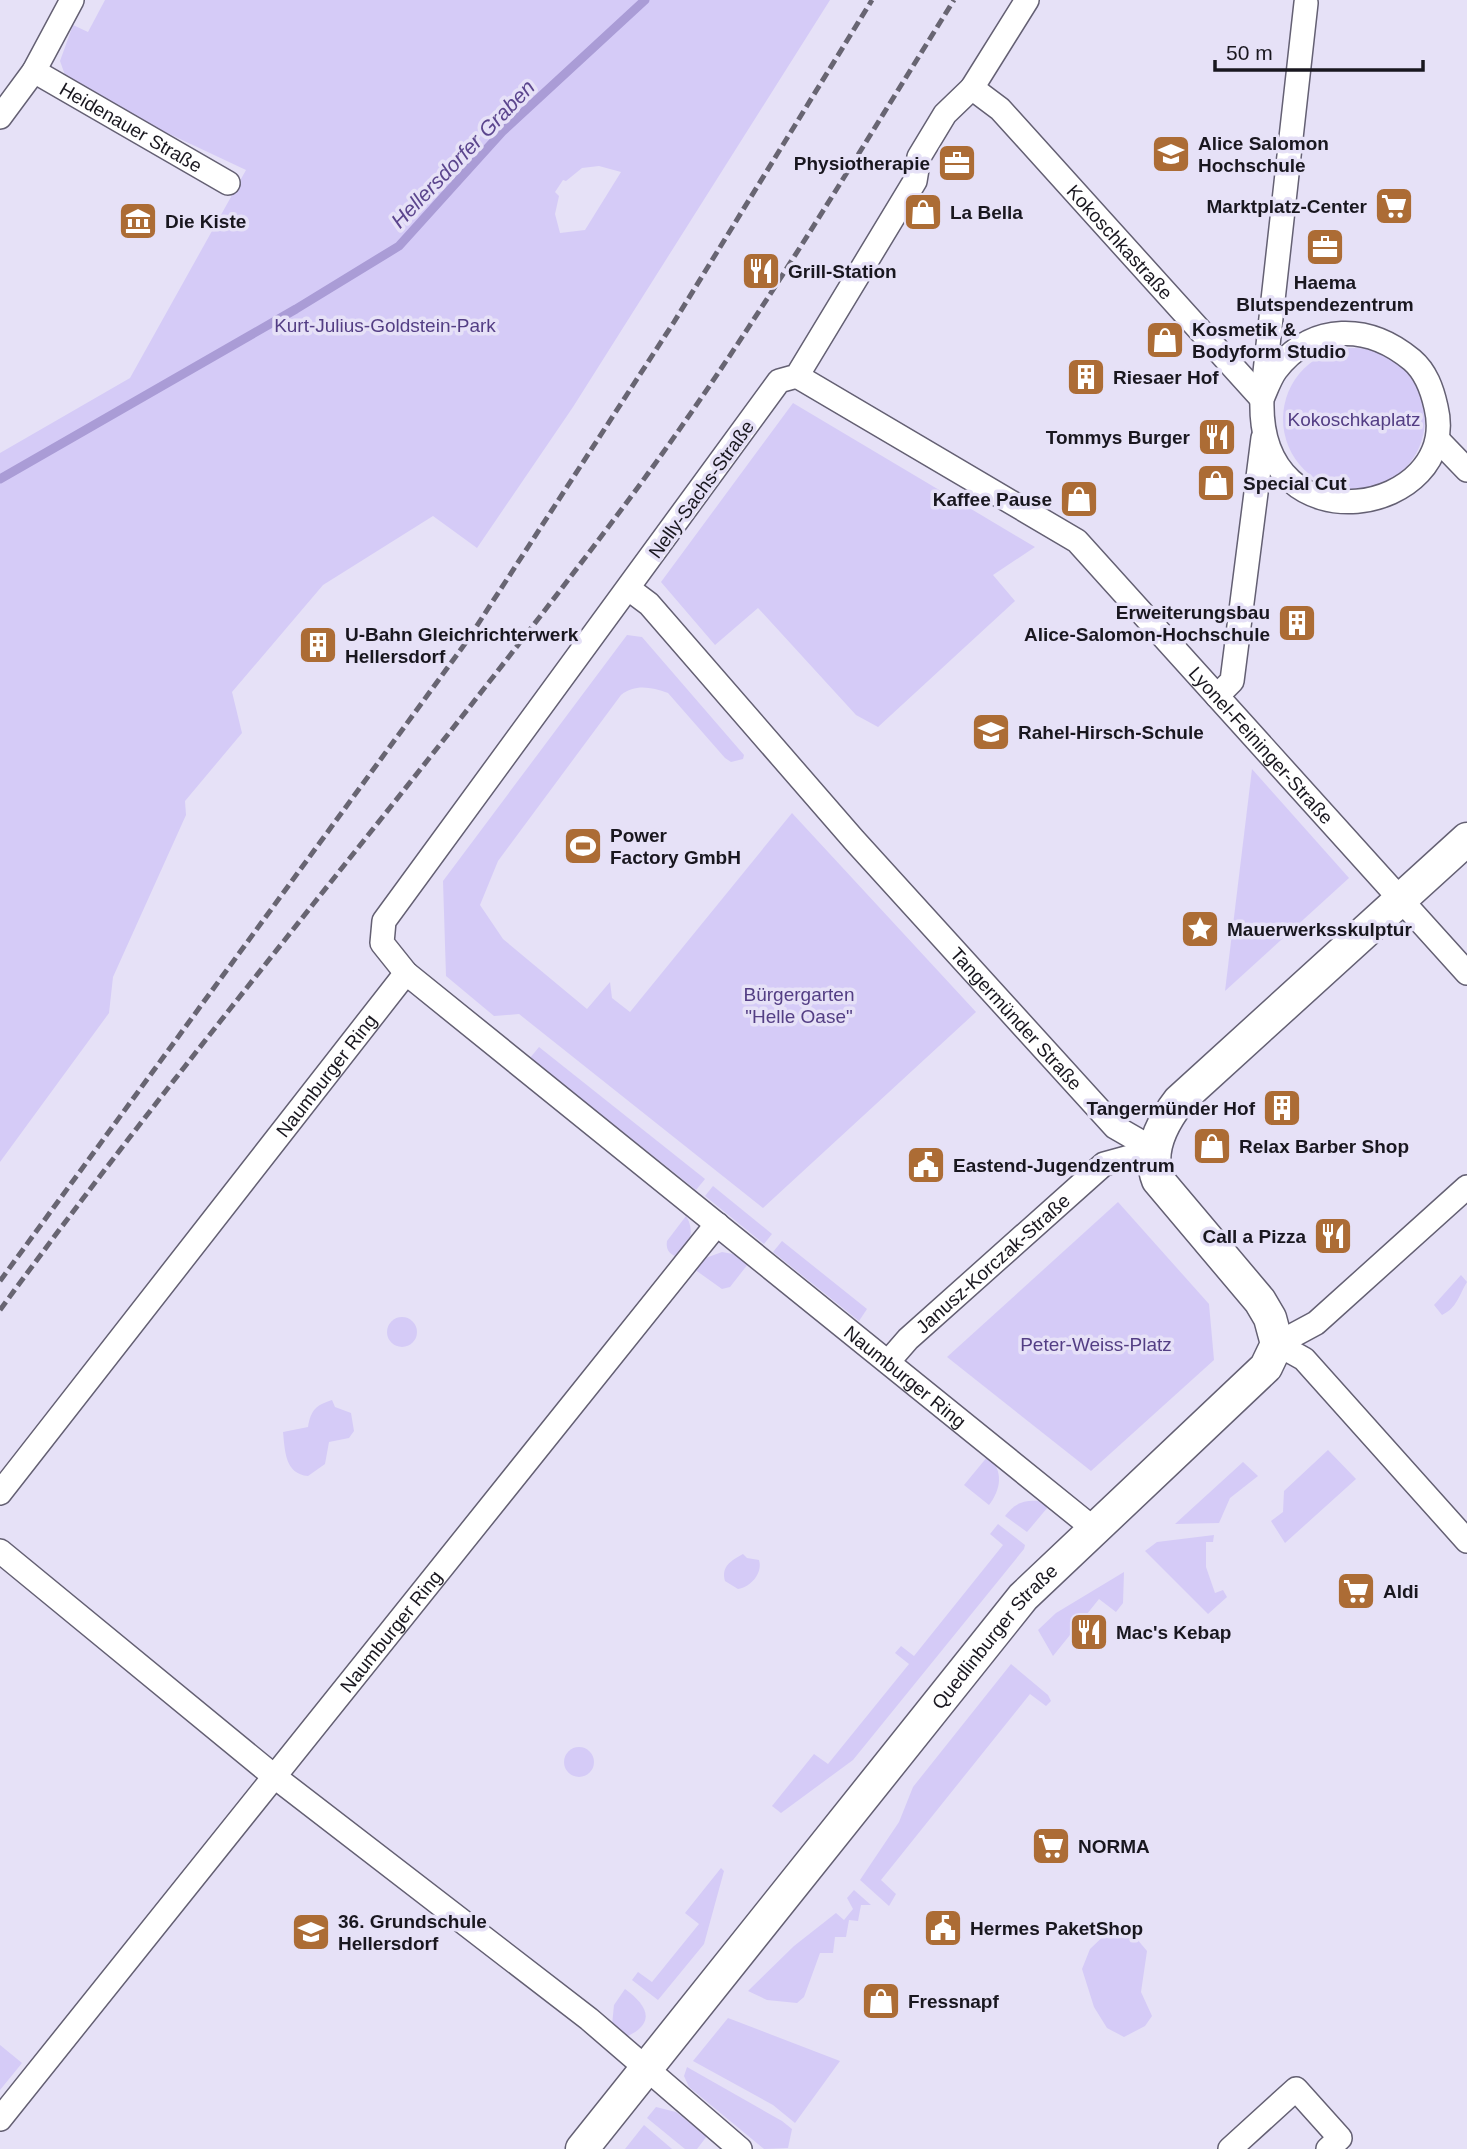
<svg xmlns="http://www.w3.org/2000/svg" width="1467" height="2149" font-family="Helvetica,sans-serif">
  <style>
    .green { fill: #d5cbf7; fill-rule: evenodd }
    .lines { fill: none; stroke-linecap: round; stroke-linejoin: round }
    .stream { stroke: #aa9cd6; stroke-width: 9 }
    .street-casing { stroke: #646073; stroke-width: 26 }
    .secondary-casing { stroke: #646073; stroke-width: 35 }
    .street { stroke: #fff; stroke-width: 23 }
    .secondary { stroke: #fff; stroke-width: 32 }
    .rail { stroke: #686572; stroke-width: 5; stroke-dasharray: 10 5; stroke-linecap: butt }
    .labels { text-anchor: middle; stroke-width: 7; stroke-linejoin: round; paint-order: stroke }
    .street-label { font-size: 19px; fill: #19171f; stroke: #e6e1f7 }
    .poi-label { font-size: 19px; font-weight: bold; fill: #19171f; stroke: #e6e1f7; text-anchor: start }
    .park-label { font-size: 19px; fill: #533e84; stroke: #e6e1f7 }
    .water-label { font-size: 21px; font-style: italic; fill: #5b458d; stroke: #e6e1f7 }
  </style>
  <rect width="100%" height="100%" fill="#e6e1f7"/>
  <g class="green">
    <path d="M105,0H830L573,407L477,548L433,516L323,585L232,692L242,733L185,801L186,815L113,977L109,1013L0,1162V453L130,378L246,170L163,131L65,75L60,61L73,25L88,32ZM599,166L621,172L585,230L560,233L555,214L559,196L555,192L563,180L566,181L582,168Z"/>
    <circle cx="1354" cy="419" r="71"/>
    <path d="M793,403L1035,547L993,575L1015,601L878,727L856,715L758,608L715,645L661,582Z"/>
    <path d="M627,635L642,637L744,755L743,759L731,762L725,758L668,693C651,687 635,684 621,695L498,861L480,905L503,939L587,1009L610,982L612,998L630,1012L792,813L976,1012L763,1208L519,1014L494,1016L446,976L443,881Z"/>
    <path d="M1252,769L1349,878L1225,991Z"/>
    <path d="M539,1047L705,1179L696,1190L530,1058Z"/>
    <path d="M713,1186L772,1234L764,1244L705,1196Z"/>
    <path d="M1118,1202L1209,1304L1214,1360L1091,1471L947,1357Z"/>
    <path d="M686,1216C695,1230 690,1245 681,1257C672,1257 665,1251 667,1241Z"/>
    <path d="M782,1241L867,1309L859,1321L773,1252Z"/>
    <path d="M722,1252L733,1254L748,1264L730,1287L722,1289L694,1269L703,1259Z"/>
    <path d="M1461,1275L1467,1282C1459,1295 1457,1308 1442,1315L1434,1305Z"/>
    <circle cx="402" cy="1332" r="15"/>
    <path d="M332,1400L335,1407L351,1413L354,1431L349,1438L329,1442L325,1464L308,1476C285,1474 285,1451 283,1432L308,1427C311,1410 316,1405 332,1400Z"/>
    <path d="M1328,1450L1356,1479L1285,1543L1271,1521L1283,1512L1284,1491Z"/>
    <path d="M988,1456C1004,1471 1001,1489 989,1505L964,1485Z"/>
    <path d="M1243,1462L1258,1476L1230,1498L1219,1523L1175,1524Z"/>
    <path d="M1038,1501L1048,1507L1027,1532L1005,1516C1014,1504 1023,1500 1038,1501Z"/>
    <path d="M998,1524L1025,1545L1024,1549L853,1760L781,1813L772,1806L814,1754L828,1764L909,1664L895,1653L901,1646L914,1656L1003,1545L990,1534Z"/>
    <path d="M1214,1535L1213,1542H1206V1567L1215,1593L1223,1590L1227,1597L1208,1614L1145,1551L1157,1542Z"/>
    <path d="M743,1554L747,1558L759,1560C763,1573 751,1587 738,1589L725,1581C721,1566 731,1561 743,1554Z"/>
    <path d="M1124,1572L1123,1603L1116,1612L1099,1599L1053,1656L1038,1630L1056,1613Z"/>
    <path d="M1011,1664L1048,1695L1051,1701L1046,1706L1030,1694L881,1880L896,1894L889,1906L860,1880L899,1822L913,1787Z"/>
    <circle cx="579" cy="1762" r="15"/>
    <path d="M721,1868L724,1871L704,1944L658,2000L632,1980L638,1972L652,1982L699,1924L685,1913Z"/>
    <path d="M854,1890L871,1905H861L858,1921L849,1920L846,1937H835L833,1953H820L804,1997L797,2003L767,2000L748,1991L794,1946L836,1913L844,1920L853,1909L847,1898Z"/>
    <path d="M1112,1928L1131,1932L1147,1951L1141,1992L1152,2016L1145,2026L1124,2037L1107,2028L1094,2007L1082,1969L1090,1949Z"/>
    <path d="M625,1989C645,2004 658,2021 628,2036L612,2025L614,2005Z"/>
    <path d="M728,2018L840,2061L795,2123L773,2105L693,2061Z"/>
    <path d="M0,2045L22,2063L0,2090Z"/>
    <path d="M687,2067L782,2121L792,2129L788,2148L764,2149L689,2087L684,2076Z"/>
    <path d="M656,2107L676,2112L707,2136L697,2149H685L647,2118Z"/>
    <path d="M644,2125L672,2149H625Z"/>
  </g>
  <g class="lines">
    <path class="stream" d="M0,479L296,309L399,246L502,132L645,0"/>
    <g class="street-casing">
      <g id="street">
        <path id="s1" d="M1027,0L972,88L945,114L919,157L915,181L797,376L779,381L384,921L382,943L406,973L1094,1529"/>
        <path id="s2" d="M34,71L228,183"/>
        <path id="s3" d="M972,88L1000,109L1262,399"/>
        <path d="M0,117L34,71L72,0"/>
        <path id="s4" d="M797,376L1077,541L1467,973"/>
        <path d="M1262,399C1266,390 1270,378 1276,370C1313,322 1369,324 1412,360C1426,372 1432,389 1436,407C1462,514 1257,554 1262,399L1306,3"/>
        <path d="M1439,441L1467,470"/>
        <path id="s5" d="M629,589L649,604L854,840L1105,1116L1115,1127L1155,1150"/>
        <path d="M1217,696L1232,681L1263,438"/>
        <path d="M1277,1344L1304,1359L1467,1541"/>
        <path d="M1277,1344L1316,1323L1467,1187"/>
        <path id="s6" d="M888,1362L908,1339L1104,1164L1155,1150"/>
        <path id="s7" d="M0,1493L406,973"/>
        <path d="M0,1551L275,1777L589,2019L740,2149"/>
        <path id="s8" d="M0,2119L717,1224"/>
        <path d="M1230,2149L1296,2089L1340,2138L1328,2149"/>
      </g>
    </g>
    <g class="secondary-casing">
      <g id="secondary">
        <path id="s9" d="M582,2149L1023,1597L1266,1367L1277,1344L1270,1318L1260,1301L1158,1180C1147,1152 1162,1123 1179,1101L1467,839"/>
      </g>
    </g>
    <use href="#street" class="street"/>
    <use href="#secondary" class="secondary"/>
    <g class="rail">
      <path d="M0,1281L467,641L674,322L872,0"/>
      <path d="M0,1310C202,1033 425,773 630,498C748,339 849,168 954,0"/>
    </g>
  </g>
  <defs>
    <g id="university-square" transform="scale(2.0125)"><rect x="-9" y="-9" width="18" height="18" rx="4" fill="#ac6c35" stroke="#e6e1f7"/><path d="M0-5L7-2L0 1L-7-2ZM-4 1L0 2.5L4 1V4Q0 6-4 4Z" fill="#fff"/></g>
    <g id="office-square" transform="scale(2.0125)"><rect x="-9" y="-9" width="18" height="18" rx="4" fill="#ac6c35" stroke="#e6e1f7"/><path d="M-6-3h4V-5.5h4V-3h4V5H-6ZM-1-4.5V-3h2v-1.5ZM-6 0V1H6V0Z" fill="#fff"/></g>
    <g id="supermarket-square" transform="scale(2.0125)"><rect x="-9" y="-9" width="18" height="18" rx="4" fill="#ac6c35" stroke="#e6e1f7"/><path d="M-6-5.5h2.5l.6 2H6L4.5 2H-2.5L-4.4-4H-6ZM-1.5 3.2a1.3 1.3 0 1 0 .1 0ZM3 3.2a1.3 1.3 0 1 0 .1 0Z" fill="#fff"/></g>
    <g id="shop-square" transform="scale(2.0125)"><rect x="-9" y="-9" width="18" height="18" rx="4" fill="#ac6c35" stroke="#e6e1f7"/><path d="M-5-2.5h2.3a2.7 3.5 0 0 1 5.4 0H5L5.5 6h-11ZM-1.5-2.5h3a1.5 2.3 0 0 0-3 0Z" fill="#fff"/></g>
    <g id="museum-square" transform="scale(2.0125)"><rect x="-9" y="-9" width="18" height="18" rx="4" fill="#ac6c35" stroke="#e6e1f7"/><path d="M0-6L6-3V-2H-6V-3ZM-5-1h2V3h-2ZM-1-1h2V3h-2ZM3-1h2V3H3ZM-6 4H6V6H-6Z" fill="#fff"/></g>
    <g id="restaurant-square" transform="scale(2.0125)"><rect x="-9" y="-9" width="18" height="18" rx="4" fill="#ac6c35" stroke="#e6e1f7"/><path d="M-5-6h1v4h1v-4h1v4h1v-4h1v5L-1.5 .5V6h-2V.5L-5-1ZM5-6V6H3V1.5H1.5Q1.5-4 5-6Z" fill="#fff"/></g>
    <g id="building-square" transform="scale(2.0125)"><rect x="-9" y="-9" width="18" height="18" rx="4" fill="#ac6c35" stroke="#e6e1f7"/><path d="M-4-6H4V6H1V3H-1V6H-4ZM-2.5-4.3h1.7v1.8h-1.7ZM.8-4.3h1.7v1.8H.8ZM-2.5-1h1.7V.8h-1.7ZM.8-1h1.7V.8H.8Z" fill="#fff"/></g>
    <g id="stadium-square" transform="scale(2.0125)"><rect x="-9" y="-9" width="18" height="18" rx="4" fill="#ac6c35" stroke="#e6e1f7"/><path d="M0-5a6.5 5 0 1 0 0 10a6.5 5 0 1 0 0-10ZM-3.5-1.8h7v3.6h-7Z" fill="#fff"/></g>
    <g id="sight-square" transform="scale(2.0125)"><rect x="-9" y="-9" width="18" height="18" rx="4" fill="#ac6c35" stroke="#e6e1f7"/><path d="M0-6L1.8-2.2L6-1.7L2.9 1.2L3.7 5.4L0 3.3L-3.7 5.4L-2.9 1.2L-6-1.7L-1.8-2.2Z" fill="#fff"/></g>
    <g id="civic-square" transform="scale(2.0125)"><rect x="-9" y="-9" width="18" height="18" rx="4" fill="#ac6c35" stroke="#e6e1f7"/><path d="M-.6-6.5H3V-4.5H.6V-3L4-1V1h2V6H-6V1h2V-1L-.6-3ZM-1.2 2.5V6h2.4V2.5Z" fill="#fff"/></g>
    <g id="school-square" transform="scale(2.0125)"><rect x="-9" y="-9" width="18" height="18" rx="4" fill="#ac6c35" stroke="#e6e1f7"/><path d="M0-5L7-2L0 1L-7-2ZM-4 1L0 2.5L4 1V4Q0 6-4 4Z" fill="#fff"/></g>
  </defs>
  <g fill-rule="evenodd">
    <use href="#university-square" x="1171" y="154"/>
    <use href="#office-square" x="957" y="163"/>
    <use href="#supermarket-square" x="1394" y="206"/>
    <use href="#shop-square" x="923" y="212"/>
    <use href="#museum-square" x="138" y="221"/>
    <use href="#office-square" x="1325" y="247"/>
    <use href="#restaurant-square" x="761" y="271"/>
    <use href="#shop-square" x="1165" y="340"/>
    <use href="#building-square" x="1086" y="377"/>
    <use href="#restaurant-square" x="1217" y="437"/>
    <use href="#shop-square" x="1216" y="483"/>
    <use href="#shop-square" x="1079" y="499"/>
    <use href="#building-square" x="1297" y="623"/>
    <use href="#building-square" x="318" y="645"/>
    <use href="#university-square" x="991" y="732"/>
    <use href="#stadium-square" x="583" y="846"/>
    <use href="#sight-square" x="1200" y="929"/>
    <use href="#building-square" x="1282" y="1108"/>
    <use href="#shop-square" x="1212" y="1146"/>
    <use href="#civic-square" x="926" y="1165"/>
    <use href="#restaurant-square" x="1333" y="1236"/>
    <use href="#supermarket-square" x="1356" y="1591"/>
    <use href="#restaurant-square" x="1089" y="1632"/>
    <use href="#supermarket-square" x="1051" y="1846"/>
    <use href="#civic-square" x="943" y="1928"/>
    <use href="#school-square" x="311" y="1932"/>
    <use href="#shop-square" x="881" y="2001"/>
  </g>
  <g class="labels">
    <g class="street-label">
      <text dy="7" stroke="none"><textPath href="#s2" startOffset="112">Heidenauer Straße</textPath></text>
      <text dy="7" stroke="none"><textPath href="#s3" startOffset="214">Kokoschkastraße</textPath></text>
      <text transform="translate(701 489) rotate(-54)" y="7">Nelly-Sachs-Straße</text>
      <text dy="7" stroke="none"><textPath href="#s4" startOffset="600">Lyonel-Feininger-Straße</textPath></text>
      <text dy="7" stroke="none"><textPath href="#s5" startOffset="579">Tangermünder Straße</textPath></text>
      <text dy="7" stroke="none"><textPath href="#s7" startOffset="530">Naumburger Ring</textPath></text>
      <text dy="7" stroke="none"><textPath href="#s6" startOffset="144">Janusz-Korczak-Straße</textPath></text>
      <text dy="7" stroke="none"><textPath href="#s1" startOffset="1834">Naumburger Ring</textPath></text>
      <text dy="7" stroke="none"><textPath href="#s8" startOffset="625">Naumburger Ring</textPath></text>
      <text dy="7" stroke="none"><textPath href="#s9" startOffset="658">Quedlinburger Straße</textPath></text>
    </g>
    <g class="poi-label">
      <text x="1198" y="150">Alice Salomon<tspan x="1198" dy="22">Hochschule</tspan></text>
      <text x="930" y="170" text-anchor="end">Physiotherapie</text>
      <text x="1367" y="213" text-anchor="end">Marktplatz-Center</text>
      <text x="950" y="219">La Bella</text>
      <text x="165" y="228">Die Kiste</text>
      <text x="788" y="278">Grill-Station</text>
      <text x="1325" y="289" text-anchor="middle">Haema<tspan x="1325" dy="22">Blutspendezentrum</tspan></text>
      <text x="1192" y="336">Kosmetik &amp;<tspan x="1192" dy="22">Bodyform Studio</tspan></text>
      <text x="1113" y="384">Riesaer Hof</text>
      <text x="1190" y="444" text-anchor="end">Tommys Burger</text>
      <text x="1243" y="490">Special Cut</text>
      <text x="1052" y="506" text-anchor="end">Kaffee Pause</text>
      <text x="1270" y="619" text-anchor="end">Erweiterungsbau<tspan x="1270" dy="22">Alice-Salomon-Hochschule</tspan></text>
      <text x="345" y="641">U-Bahn Gleichrichterwerk<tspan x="345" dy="22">Hellersdorf</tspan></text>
      <text x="1018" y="739">Rahel-Hirsch-Schule</text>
      <text x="610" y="842">Power<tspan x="610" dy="22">Factory GmbH</tspan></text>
      <text x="1227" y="936">Mauerwerksskulptur</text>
      <text x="1255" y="1115" text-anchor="end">Tangermünder Hof</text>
      <text x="1239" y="1153">Relax Barber Shop</text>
      <text x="953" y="1172">Eastend-Jugendzentrum</text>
      <text x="1306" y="1243" text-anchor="end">Call a Pizza</text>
      <text x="1383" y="1598">Aldi</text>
      <text x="1116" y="1639">Mac's Kebap</text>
      <text x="1078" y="1853">NORMA</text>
      <text x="338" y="1928">36. Grundschule<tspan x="338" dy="22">Hellersdorf</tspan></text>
      <text x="970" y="1935">Hermes PaketShop</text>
      <text x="908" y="2008">Fressnapf</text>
    </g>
    <g class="park-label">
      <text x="385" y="332">Kurt-Julius-Goldstein-Park</text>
      <text x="1354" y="426">Kokoschkaplatz</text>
      <text x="799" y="1001">Bürgergarten<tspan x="799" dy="22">"Helle Oase"</tspan></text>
      <text x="1096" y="1351">Peter-Weiss-Platz</text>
    </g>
    <g class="water-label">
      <text transform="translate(463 154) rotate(-46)" y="7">Hellersdorfer Graben</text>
    </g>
  </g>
  <path d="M1215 60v10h208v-10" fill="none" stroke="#19171f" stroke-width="3.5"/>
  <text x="1226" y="60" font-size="21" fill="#19171f" stroke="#e6e1f7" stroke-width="5" paint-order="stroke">50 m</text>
</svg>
